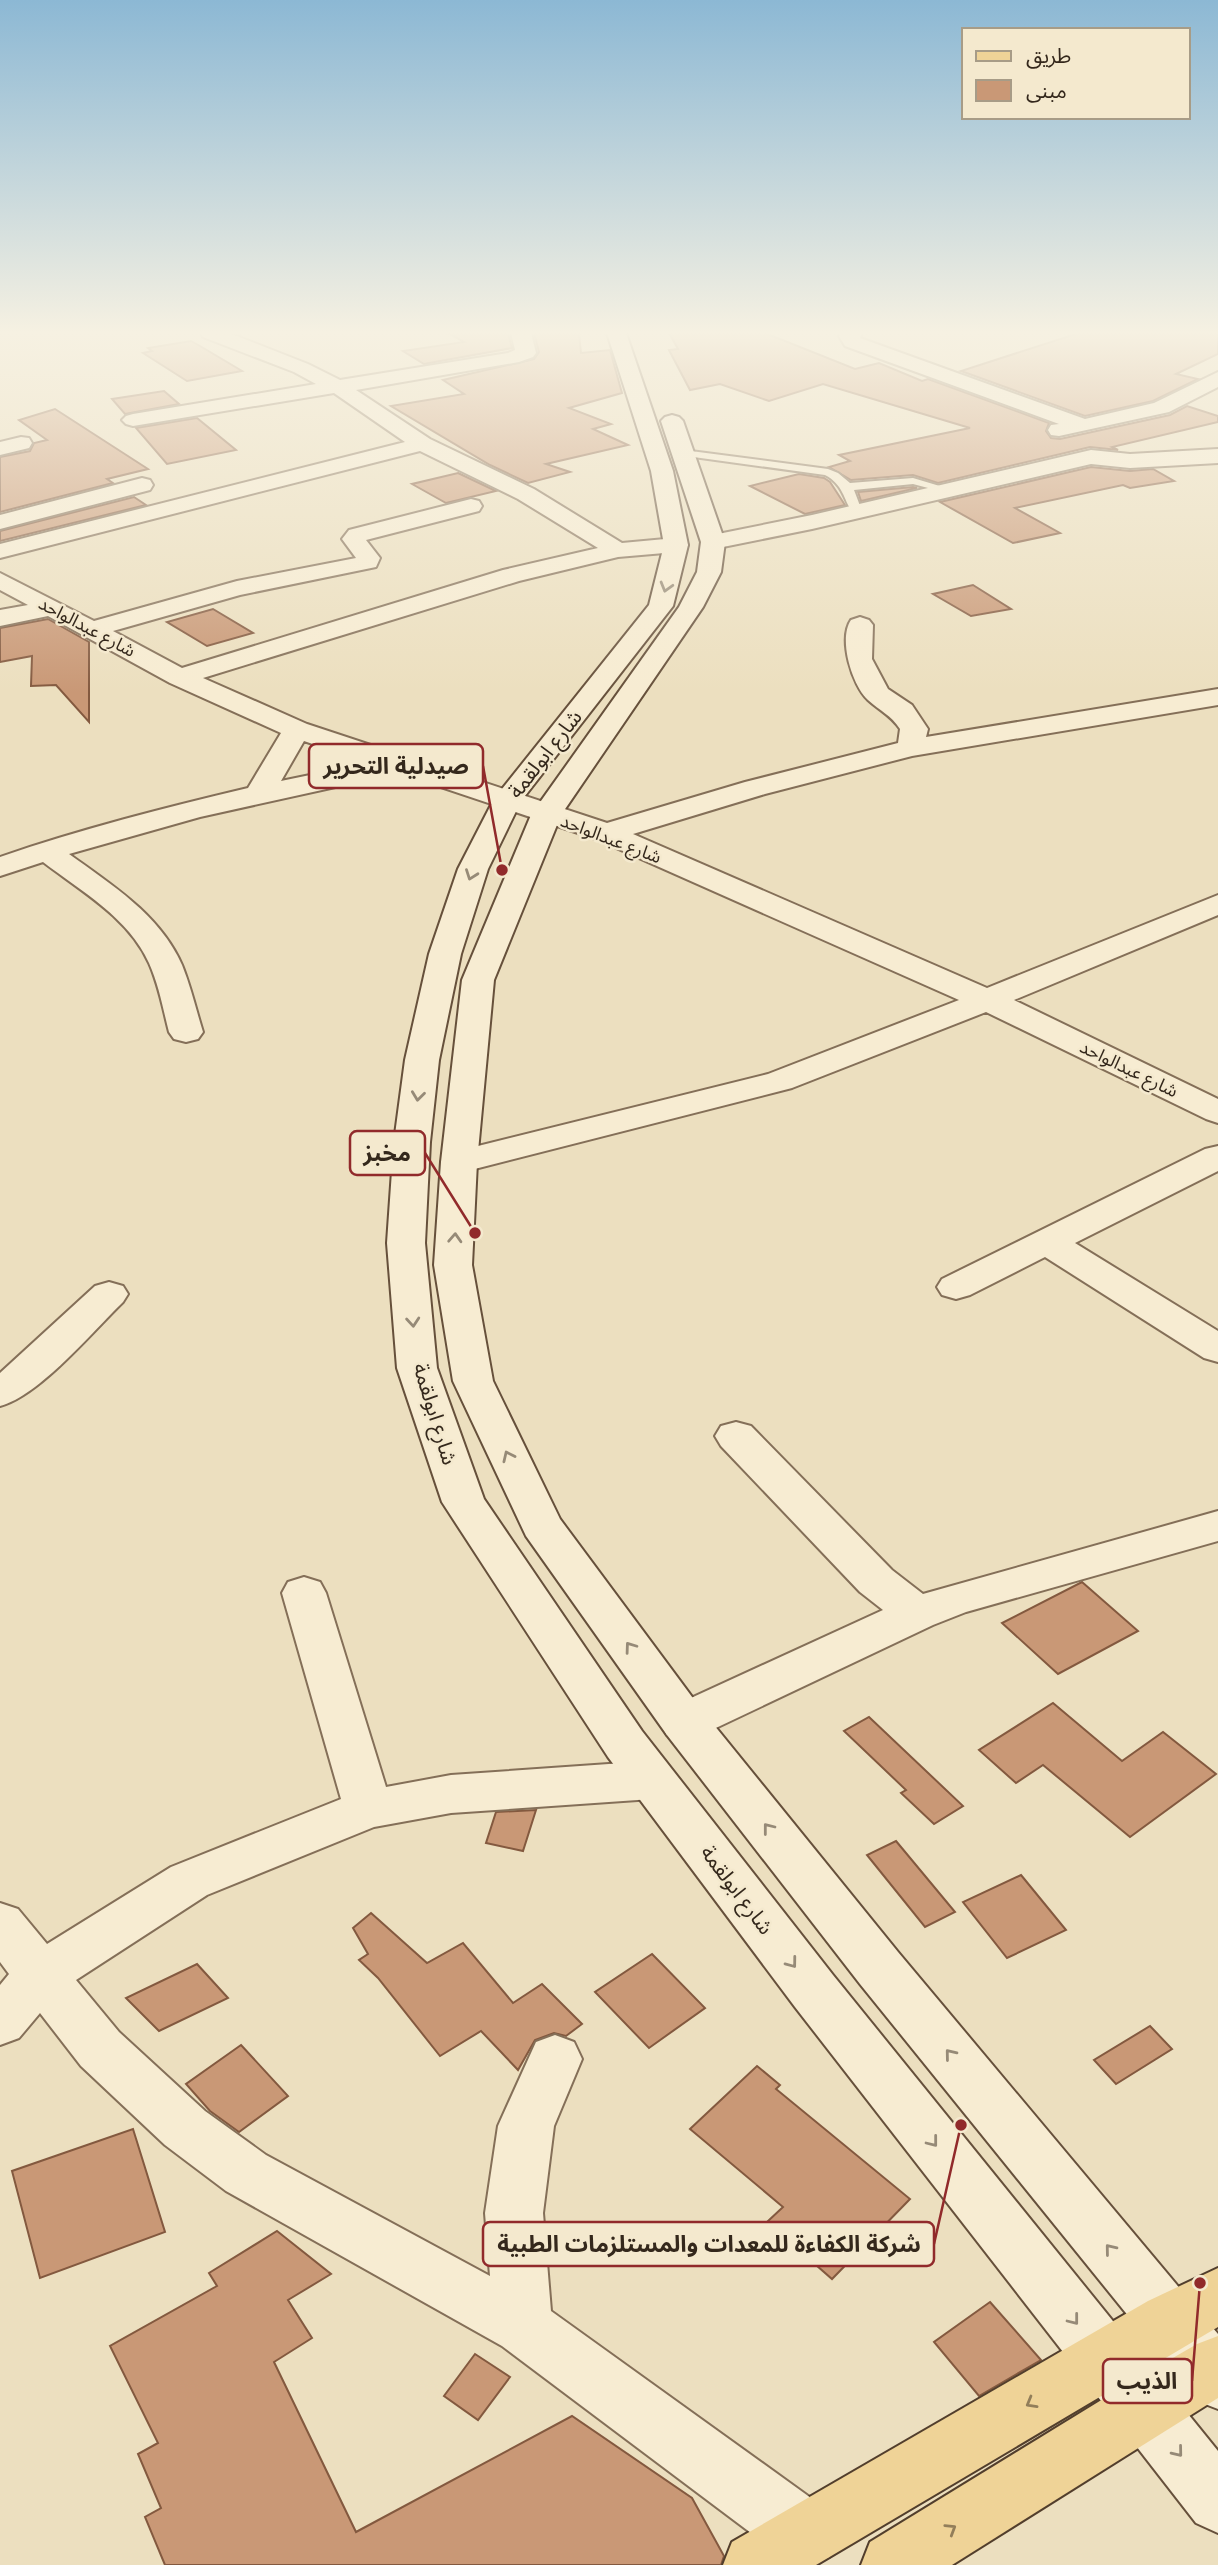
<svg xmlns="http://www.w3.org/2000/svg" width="1218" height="2565" font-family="'Roboto Serif','Noto Sans Arabic',serif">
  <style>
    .building { fill: #c99876; stroke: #83593f; stroke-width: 2 }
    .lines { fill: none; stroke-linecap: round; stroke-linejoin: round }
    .lane-casing { stroke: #846f58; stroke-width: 4 }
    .street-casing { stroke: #846f58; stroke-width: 4 }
    .secondary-casing { stroke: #66503b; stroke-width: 4 }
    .primary-casing { stroke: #523e2c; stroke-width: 4 }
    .lane { fill: #f7ecd2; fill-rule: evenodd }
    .street { fill: #f7ecd2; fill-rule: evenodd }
    .secondary { fill: #f7ecd2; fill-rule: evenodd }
    .primary { fill: #efd397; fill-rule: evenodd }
    .oneway { stroke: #968a77 }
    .oneway2 { stroke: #927e5a }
    .labels { text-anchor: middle; stroke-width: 5; stroke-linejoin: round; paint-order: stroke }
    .far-street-label { font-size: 18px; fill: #34281c; stroke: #f4e9ce }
    .street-label { font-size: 21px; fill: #34281c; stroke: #f4e9ce }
    .leader { fill: none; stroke: #912a2b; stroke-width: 2.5 }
    .callout-dot { fill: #912a2b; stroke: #f4e9ce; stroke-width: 2.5 }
    .callout { fill: #f4e9ce; stroke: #912a2b; stroke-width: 2.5 }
    .callout-label { font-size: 23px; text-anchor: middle; font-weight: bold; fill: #34281c }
  </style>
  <rect width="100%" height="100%" fill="#ecdfbf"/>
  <g class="building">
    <path d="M448,333H508L512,348L424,364L403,351L464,342Z"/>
    <path d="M534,333H579L581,353L610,350L622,393L569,408L611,424L593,429L628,445L546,464L570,472L528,483L490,465L391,406L464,394L443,380L534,359L539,352Z"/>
    <path d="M669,333H765L855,369L879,363L922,381L928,379L1049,423L1046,431L1051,438L1060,439L1170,415L1187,406L1218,416V422L1112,447L1118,450L1090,447L938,483L913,475L851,480L829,467L850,461L839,455L970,428L823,384L769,401L720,384L690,390L669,350L678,349Z"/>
    <path d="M1079,333H1218V354L1176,374L1198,379L1153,401L1085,416L961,371Z"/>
    <path d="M191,341L200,346L242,371L187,381L143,353L152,351L148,348Z"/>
    <path d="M164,391L179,404L125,414L112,399Z"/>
    <path d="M55,409L148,469L107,479L113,483L0,512V457L30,451L34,443L47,440L19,420Z"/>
    <path d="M197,418L236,450L167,464L136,428Z"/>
    <path d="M1091,467L1130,471L1153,469L1174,481L1130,488L1123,485L1015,508L1060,533L1013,543L940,502Z"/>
    <path d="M458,473L496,491L446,503L412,484Z"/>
    <path d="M799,474L824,478L830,482L845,505L805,514L750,486Z"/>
    <path d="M913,487L917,488L861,501L858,492Z"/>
    <path d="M134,497L146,505L0,541V531Z"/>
    <path d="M973,585L1011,609L971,616L933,594Z"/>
    <path d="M213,609L253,633L207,646L167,622Z"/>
    <path d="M48,619L89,642V722L56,685L31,686L32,656L0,662V628Z"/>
    <path d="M1082,1582L1138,1631L1058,1674L1002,1623Z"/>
    <path d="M1053,1703L1122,1761L1163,1732L1216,1774L1130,1837L1043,1765L1016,1783L979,1750Z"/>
    <path d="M869,1717L963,1806L934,1824L901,1793L906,1790L844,1731Z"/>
    <path d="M536,1810L523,1851L486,1843L496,1812Z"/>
    <path d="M896,1841L955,1912L925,1927L867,1855Z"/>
    <path d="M1021,1875L1066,1930L1007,1958L963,1902Z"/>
    <path d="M371,1913L427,1963L463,1943L513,2003L542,1984L582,2024L566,2036L554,2033L535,2040L518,2070L481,2031L440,2056L378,1978L359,1960L368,1954L353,1928Z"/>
    <path d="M652,1954L705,2008L649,2048L595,1992Z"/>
    <path d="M197,1964L228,1998L159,2031L126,1998Z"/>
    <path d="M1150,2026L1172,2049L1116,2084L1094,2060Z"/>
    <path d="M241,2045L288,2096L239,2132L210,2111L186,2084Z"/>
    <path d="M757,2066L780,2085L776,2089L910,2199L832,2279L767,2222L783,2207L690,2129Z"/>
    <path d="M133,2129L165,2232L40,2278L12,2171Z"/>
    <path d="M277,2231L331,2274L288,2300L312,2338L274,2362L356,2532L572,2416L692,2498L724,2556L721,2565H165L145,2517L161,2508L138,2454L158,2443L110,2346L217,2286L209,2273Z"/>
    <path d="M990,2302L1041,2360L979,2396L934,2342Z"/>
    <path d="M475,2354L510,2377L478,2420L444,2396Z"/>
  </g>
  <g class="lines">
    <g class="lane-casing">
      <path id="lane" d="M683,450L828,469L838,473L850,483L913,478L953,490L947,493L913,484L854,490L862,511L856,514C844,508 847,486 825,475L679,455L678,453Z"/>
    </g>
    <g class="street-casing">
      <g id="street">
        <path d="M201,333H229L308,364L340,380L508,353L515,350L511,333H531L536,353L533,357L519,362L356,390L430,439L534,489L622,543L676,538L684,540L688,545L684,550L676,552L618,557L519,581L203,678L307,724L607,823L745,782L898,743L900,729C891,715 880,711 868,700C852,685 838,639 851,620L860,617L869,620L873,625L872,659L888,689L912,705L928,729L926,737L1218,689V705L912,756L765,794L633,834L987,988L1218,895V915L1014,1000L1218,1099V1123L1206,1119L986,1012L792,1088L459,1173L446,1170L441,1162L446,1154L768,1074L959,1000L596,839L399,773L200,817L69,854C112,885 160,915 182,965C191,987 196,1010 203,1032L198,1039L186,1042L174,1039L169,1032C163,1009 159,985 149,963C129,918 81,891 43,862L0,876V857C81,829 164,808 248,788L281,733L170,683L48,616L0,626V610L28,605L0,590V573L94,621L237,581L356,558L342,539L349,530L471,499L479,501L482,506L479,511L366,540L380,558L376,567L240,595L113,631L182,668L503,570L598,548L518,499L420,451L0,558V544L405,442L334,393L133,426L126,424L122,420L126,416L133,414L316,384L294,372L203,337ZM304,741L368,763L281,781Z"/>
        <path d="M841,333H862L860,338L1085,419L1154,403L1218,372V387L1169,412L1059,436L1051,435L1048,430L1051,425L1059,424L845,346L839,336Z"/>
        <path d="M21,437L29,438L32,443L29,448L0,455V442Z"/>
        <path d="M1218,449V463L1130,468L1091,464L812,529L713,549L705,547L701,542L705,537L713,535L812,515L1091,450L1130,454Z"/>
        <path d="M142,478L150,480L153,485L150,490L0,529V515Z"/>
        <path d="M1218,1146V1171L1075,1243L1218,1331V1362L1204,1358L1045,1257L970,1295L956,1299L942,1295L937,1287L942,1279L1205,1149Z"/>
        <path d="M109,1282L123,1286L128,1294L123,1302C92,1332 39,1396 0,1406V1373L95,1286Z"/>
        <path d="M736,1422L751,1426L892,1570L923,1594L1218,1511V1541L966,1612L933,1625L701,1735L684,1740L667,1735L660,1722L667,1709L883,1610L860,1592L721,1446L715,1436L721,1426Z"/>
        <path d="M304,1577L320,1582L326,1593L386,1787L451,1775L652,1761L669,1767L676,1780L669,1793L652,1799L451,1813L374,1827L207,1895L76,1980L119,2032L205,2111L266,2155L490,2276L485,2213L498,2126L536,2042L555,2035L574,2042L582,2059L554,2126L543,2213L551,2311L829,2511L838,2534L829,2557L808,2565L783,2557L502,2346L226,2191L165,2145L81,2066L40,2013L19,2038L0,2045V1985L9,1974L0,1962V1903L18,1909L47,1944L171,1867L341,1799L282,1593L288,1582Z"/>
      </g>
    </g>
    <g class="secondary-casing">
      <g id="secondary">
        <path d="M607,333H626L673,471L688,545L673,606L521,801L488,869L461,954L439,1060L430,1142L425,1243L437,1368L484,1499L642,1731L833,1975L1218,2451V2533L1196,2523L795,2007L608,1757L442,1502L397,1368L387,1243L394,1142L405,1060L429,954L458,869L494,799L649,605L664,545L651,471Z"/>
        <path d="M672,415L679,417L683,421L725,542L721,572L703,607L561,815L494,980L477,1162L472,1265L493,1381L560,1519L701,1709L898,1952L1218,2334V2409L1197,2401L860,1984L667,1735L526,1536L453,1381L434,1265L441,1162L462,980L531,815L679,607L697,572L701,542L661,421L665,417Z"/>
      </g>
    </g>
    <g class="primary-casing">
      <g id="primary">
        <path d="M1218,2268V2327L816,2565H723L732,2542L1148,2301Z"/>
        <path d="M1218,2336V2398L952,2565H861L870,2542L1121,2388L1197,2344Z"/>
      </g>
    </g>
    <use href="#lane" class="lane"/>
    <use href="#street" class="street"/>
    <use href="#secondary" class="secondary"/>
    <use href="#primary" class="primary"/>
  </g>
  <defs><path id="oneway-chevron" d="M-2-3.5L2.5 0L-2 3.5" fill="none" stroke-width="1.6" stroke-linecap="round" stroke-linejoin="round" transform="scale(1.75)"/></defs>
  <g class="oneway">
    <use href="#oneway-chevron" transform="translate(666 587) rotate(106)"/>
    <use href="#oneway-chevron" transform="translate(471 875) rotate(110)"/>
    <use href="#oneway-chevron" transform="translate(418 1096) rotate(97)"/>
    <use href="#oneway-chevron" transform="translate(455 1238) rotate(-87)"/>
    <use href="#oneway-chevron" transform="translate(413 1322) rotate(85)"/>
    <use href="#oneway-chevron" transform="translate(508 1456) rotate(-115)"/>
    <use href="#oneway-chevron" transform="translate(630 1647) rotate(-126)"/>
    <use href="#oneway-chevron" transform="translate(768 1828) rotate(-128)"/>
    <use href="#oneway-chevron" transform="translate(792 1963) rotate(53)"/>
    <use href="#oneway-chevron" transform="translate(950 2054) rotate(-129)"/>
    <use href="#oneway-chevron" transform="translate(933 2142) rotate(52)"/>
    <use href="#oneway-chevron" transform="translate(1110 2249) rotate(-129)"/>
    <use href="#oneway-chevron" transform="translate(1074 2320) rotate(52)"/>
    <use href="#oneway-chevron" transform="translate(1178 2452) rotate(51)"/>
  </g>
  <g class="oneway2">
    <use href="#oneway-chevron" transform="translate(1031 2403) rotate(150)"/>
    <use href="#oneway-chevron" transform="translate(951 2529) rotate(-32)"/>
  </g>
  <linearGradient id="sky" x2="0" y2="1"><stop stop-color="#8cb8d4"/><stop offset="0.48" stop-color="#f6f1e2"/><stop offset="1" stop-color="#f6f1e2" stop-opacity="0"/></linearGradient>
  <rect width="1218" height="693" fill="url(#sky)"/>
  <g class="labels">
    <g class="far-street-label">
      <text transform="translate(87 627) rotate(28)" y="6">شارع عبدالواحد</text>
      <text transform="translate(611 839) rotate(21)" y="6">شارع عبدالواحد</text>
      <text transform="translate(1129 1069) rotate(26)" y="6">شارع عبدالواحد</text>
    </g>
    <g class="street-label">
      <text transform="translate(545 754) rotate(-52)" y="7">شارع ابولقمة</text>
      <text transform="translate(435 1414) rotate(73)" y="7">شارع ابولقمة</text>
      <text transform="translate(737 1890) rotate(53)" y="7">شارع ابولقمة</text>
    </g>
  </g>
  <path class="leader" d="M502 870L483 766M475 1233L425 1153M961 2125L934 2244M1200 2283L1192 2381"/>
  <g class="callout-dot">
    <circle cx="502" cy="870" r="7"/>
    <circle cx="475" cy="1233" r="7"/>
    <circle cx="961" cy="2125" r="7"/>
    <circle cx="1200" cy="2283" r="7"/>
  </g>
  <g class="callout">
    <rect x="309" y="744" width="174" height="44" rx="7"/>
    <rect x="350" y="1131" width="75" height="44" rx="7"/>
    <rect x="483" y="2222" width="451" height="44" rx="7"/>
    <rect x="1103" y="2359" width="89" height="44" rx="7"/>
  </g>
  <g class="callout-label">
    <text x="396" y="774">صيدلية التحرير</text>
    <text x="387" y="1161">مخبز</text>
    <text x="709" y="2252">شركة الكفاءة للمعدات والمستلزمات الطبية</text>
    <text x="1147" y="2389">الذيب</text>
  </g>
  <rect x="962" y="28" width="228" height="91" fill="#f4e9ce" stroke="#a79c87" stroke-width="2"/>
  <rect x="976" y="51" width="35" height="10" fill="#efd397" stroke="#a79c87" stroke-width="2"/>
  <text x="1026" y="63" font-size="21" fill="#34281c">طريق</text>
  <rect x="976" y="80" width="35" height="21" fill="#c99876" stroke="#a79c87" stroke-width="2"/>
  <text x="1026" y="98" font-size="21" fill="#34281c">مبنى</text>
</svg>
